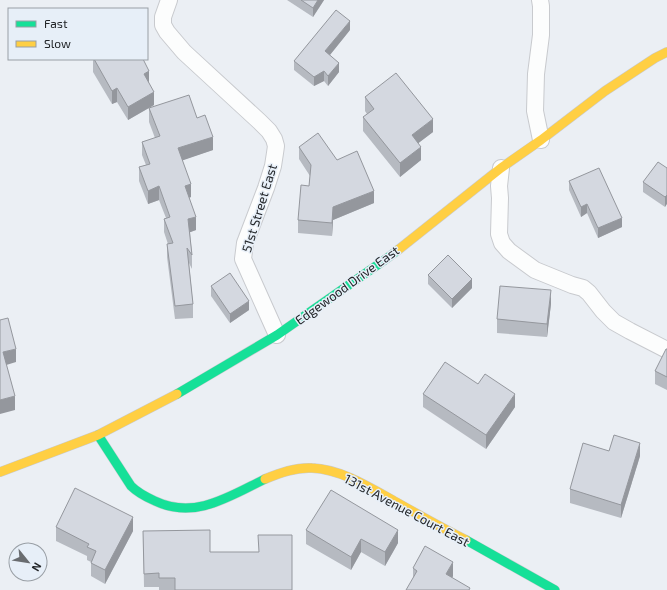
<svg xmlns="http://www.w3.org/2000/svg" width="667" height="590" font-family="'Exo 2',sans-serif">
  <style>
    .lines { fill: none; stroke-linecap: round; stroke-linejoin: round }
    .street-casing { stroke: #c8cace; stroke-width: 18 }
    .fast-casing { stroke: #c8cace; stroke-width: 10 }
    .slow-casing { stroke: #c8cace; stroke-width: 10 }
    .street { stroke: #fcfdfd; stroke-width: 16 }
    .fast { stroke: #16e098; stroke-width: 9 }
    .slow { stroke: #ffcf43; stroke-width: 9 }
    .wall { fill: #b6bac1 }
    .shaded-wall { fill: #94979d }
    .building { fill: #d4d8e0; stroke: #94979d }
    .labels { text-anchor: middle; stroke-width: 3; stroke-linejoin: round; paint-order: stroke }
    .street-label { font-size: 13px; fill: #232629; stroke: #e7eff8 }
  </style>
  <rect width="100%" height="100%" fill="#ebeff4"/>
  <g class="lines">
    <g class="street-casing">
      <g id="street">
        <path d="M169,0L163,17V25L167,32L184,52L260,122L269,131L274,139L276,146L275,153L273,166L266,188L245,243L243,259L277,335"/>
        <path d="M540,0L541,6V35L536,74L535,111L541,140"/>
        <path d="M501,168L499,186L500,198L499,234L502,243L509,251L535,270L572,285L583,288L589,293L603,311L614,322L630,331L667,350"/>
      </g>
    </g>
    <g class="fast-casing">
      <g id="fast">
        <path d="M177,394L277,335L386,259L398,250"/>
        <path d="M98,435L131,486C138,493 146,497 155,501C195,520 230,496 265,479"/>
        <path d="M466,540L555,590"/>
      </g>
    </g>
    <g class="slow-casing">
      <g id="slow">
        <path d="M398,250L501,168L541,140L605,91L655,58L667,52"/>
        <path d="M0,472L98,435L177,394"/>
        <path d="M265,479C280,473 296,467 312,468C341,469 371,488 396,502C419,515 442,528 466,540"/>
      </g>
    </g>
    <use href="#street" class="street"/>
    <use href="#fast" class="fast"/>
    <use href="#slow" class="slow"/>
  </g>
  <g class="wall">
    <path d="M287,0H324L313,17Z"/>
    <path d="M350,30L330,55L339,72L328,86L324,81L314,86L294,70V61Z"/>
    <path d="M93,59H143L149,83L154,105L128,120L117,102L112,104L93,72Z"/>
    <path d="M365,97L433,132L418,143L421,160L400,177L363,131V117L367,114L365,111Z"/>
    <path d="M149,108L197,118L213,150L182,160L191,197L189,198L196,230L190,232L192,255V269L189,263L193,304V318L175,319L167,257V244H168L164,232V219L166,218L159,200L148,204L139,181V167L146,165L142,155V142L155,138L149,122Z"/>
    <path d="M299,147L337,160L374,203L333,220L332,236L298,233V220L309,186L310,176L299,159Z"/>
    <path d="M667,168L665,207L643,192V182Z"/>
    <path d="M569,181L622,227L598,238L587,213L581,217L569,190Z"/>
    <path d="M428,275L472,288L452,308L428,284Z"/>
    <path d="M211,286L249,310L230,323L211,296Z"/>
    <path d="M551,304L547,337L497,333V319Z"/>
    <path d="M667,349V390L655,384V371Z"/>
    <path d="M478,384L515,407L486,449L423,407V394Z"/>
    <path d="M609,451L640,456L621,518L570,503V489Z"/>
    <path d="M56,527L133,531L105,584L91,576V562L87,560V556L56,541Z"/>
    <path d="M306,530L398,543L385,566L361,552L351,570L306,544Z"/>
    <path d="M143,531L210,552L292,590H159V587H144Z"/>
    <path d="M413,568L453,576L452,578L470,590L413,579Z"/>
  </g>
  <g class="shaded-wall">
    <path d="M318,0H324L313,17V8Z"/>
    <path d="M350,21V30L325,61V51Z"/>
    <path d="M339,63V72L328,86V76Z"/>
    <path d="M149,71V84L144,74Z"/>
    <path d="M324,71V81L314,86V77Z"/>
    <path d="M117,88V102L112,104V91Z"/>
    <path d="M154,92V105L128,120V107Z"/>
    <path d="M433,119V132L412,148V135Z"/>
    <path d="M213,137V150L178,162V148Z"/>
    <path d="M421,147V160L400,177V163Z"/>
    <path d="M191,184V197L185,199V186Z"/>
    <path d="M159,186V200L148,204V191Z"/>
    <path d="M374,191V203L333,220L332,236V223L333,207Z"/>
    <path d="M667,195V204L665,207V197Z"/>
    <path d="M587,204V213L581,217V207Z"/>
    <path d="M196,217V230L188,233V219Z"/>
    <path d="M622,218V227L598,238V228Z"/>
    <path d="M472,279V288L452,308V299Z"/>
    <path d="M551,290V304L547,337V324Z"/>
    <path d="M249,301V310L230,323V314Z"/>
    <path d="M16,349V362L3,366V352Z"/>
    <path d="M515,394V407L486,449V435Z"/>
    <path d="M15,396V410L0,414V400Z"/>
    <path d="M640,443V456L621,518V505Z"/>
    <path d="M133,517V531L105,584V570Z"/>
    <path d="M398,530V543L385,566V552Z"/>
    <path d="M361,539V552L351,570V557Z"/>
    <path d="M453,562V576L446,588V574Z"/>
  </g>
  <g class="building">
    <path d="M301,0H318L313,8Z"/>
    <path d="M336,10L350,21L325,51L339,63L328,76L324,71L314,77L294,61Z"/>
    <path d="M94,59H143L149,71L144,74L154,92L128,107L117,88L112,91Z"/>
    <path d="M396,73L433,119L412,135L421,147L400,163L363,117L374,109L365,97Z"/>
    <path d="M189,95L197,118L205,115L213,137L178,148L191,184L185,186L196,217L188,219L192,255L187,248L193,304L175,306L167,244L173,243L164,219L170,217L159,186L148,191L139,167L150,164L142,142L160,136L149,108Z"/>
    <path d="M318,133L337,160L357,151L374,191L333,207L332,223L298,220L301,185L309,186L311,165L299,147Z"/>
    <path d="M658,162L667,168V195L665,197L643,182Z"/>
    <path d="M599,168L622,218L598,228L587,204L581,207L569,181Z"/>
    <path d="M448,255L472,279L452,299L428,275Z"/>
    <path d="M230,273L249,301L230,314L211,286Z"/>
    <path d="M500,286L551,290L547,324L497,319Z"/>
    <path d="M8,318L16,349L3,352L15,396L0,400V320Z"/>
    <path d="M666,349H667V377L655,371Z"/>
    <path d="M445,362L478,384L485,374L515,394L486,435L423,394Z"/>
    <path d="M614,435L640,443L621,505L570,489L583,443L609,451Z"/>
    <path d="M75,488L133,517L105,570L91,563L96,551L87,547L89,544L56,527Z"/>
    <path d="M331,490L398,530L385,552L361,539L351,557L306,530Z"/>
    <path d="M210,530V552H259L258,535H292V590H175V578H159V573L144,574L143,531Z"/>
    <path d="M425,546L453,562L446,574L470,588L469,590H406L417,571L413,568Z"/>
  </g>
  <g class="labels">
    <g class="street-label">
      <text transform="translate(259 208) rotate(-73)" y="5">51st Street East</text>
      <text transform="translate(347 285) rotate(-36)" y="5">Edgewood Drive East</text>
      <text transform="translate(407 510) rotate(28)" y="5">131st Avenue Court East</text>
    </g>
  </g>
  <rect x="8" y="8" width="140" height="52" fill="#e7eff8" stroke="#999fa5"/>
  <rect x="16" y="21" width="20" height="6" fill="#16e098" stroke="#999fa5"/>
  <text x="44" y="28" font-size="12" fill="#232629">Fast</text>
  <rect x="16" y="41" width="20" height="6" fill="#ffcf43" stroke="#999fa5"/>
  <text x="44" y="48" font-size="12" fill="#232629">Slow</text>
  <g transform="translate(28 562) rotate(120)"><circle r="19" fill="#e7eff8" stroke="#999fa5"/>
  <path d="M0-3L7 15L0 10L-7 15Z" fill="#696c70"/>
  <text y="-6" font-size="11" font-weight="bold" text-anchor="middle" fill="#232629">N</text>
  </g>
</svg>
